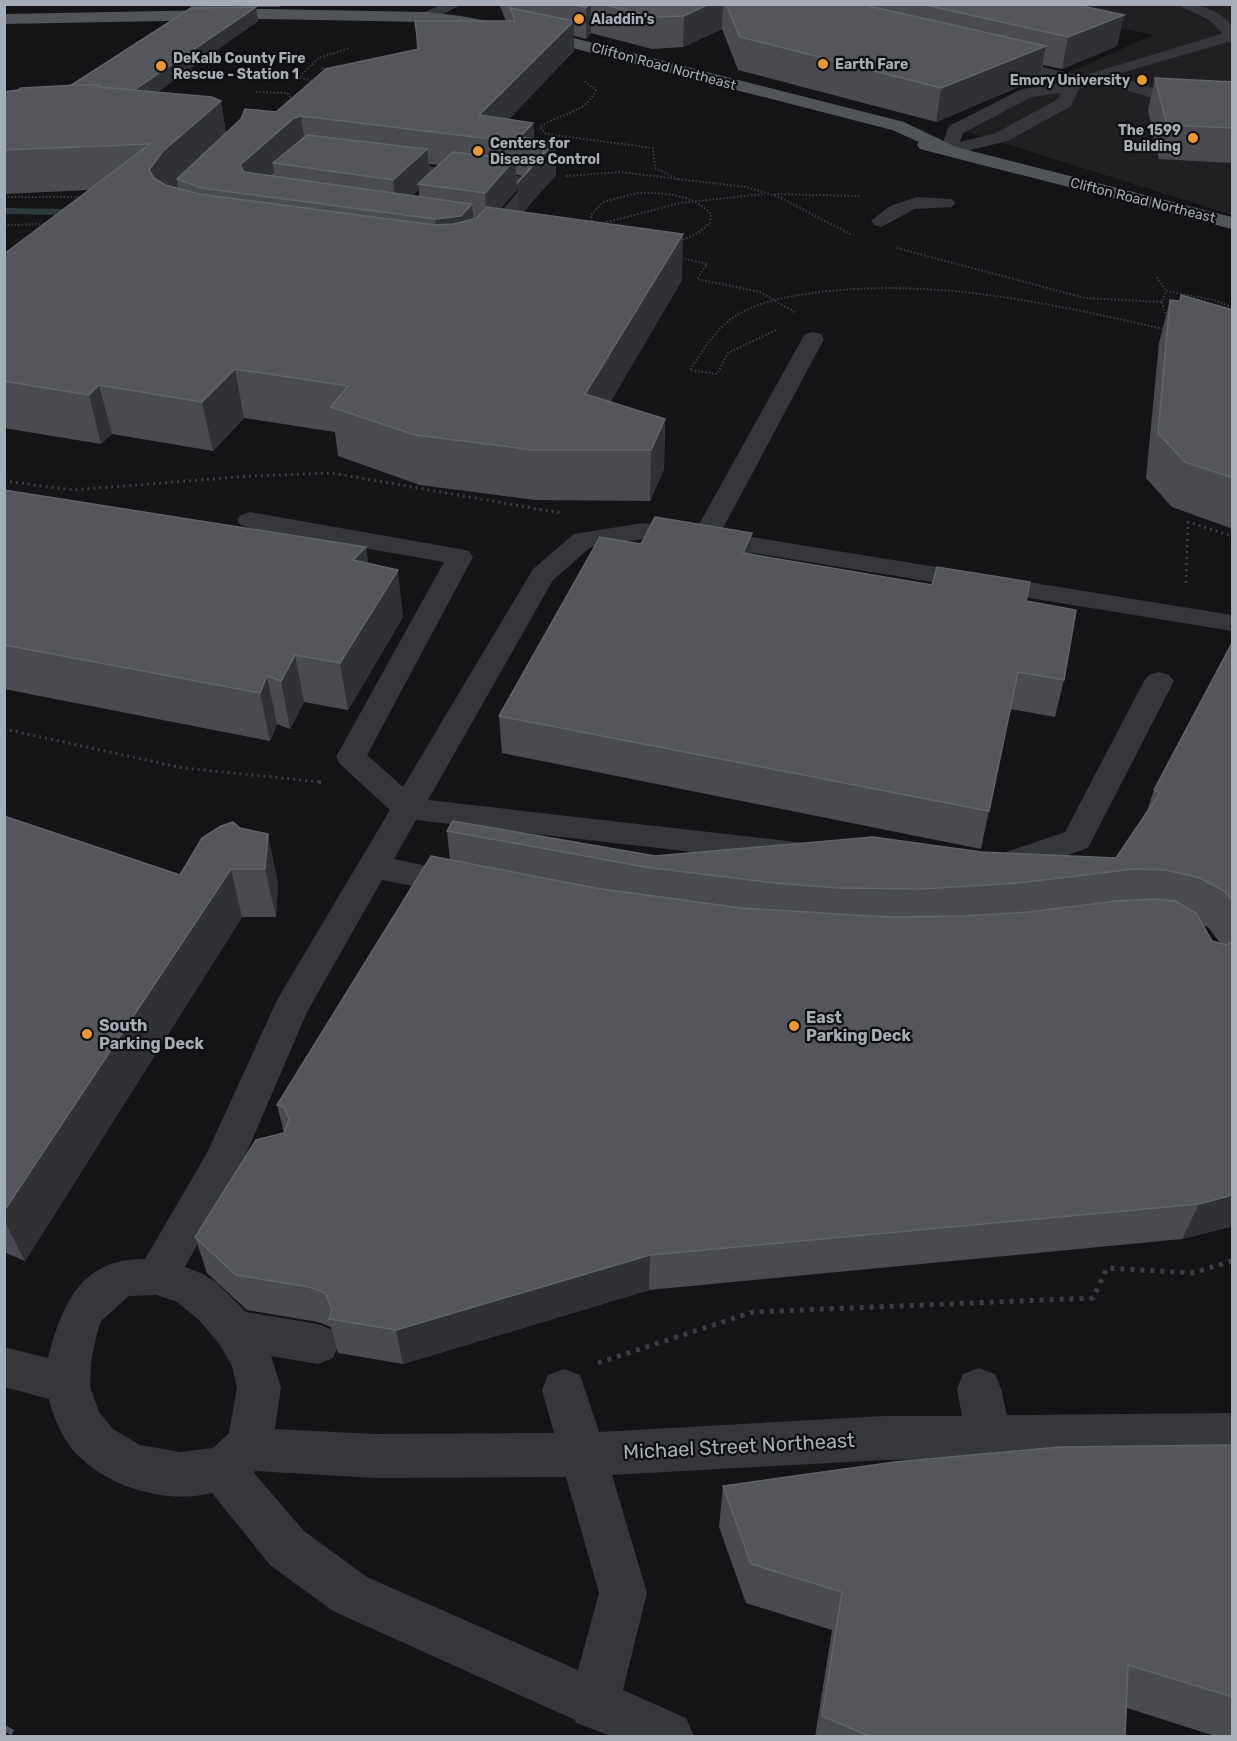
<svg xmlns="http://www.w3.org/2000/svg" width="1237" height="1741" font-family="Rubik,sans-serif">
  <style>
    .built { fill: #202023 }
    .lines { fill: none; stroke-linecap: round; stroke-linejoin: round }
    .stream { fill: #2e393e; fill-rule: evenodd }
    .path-far3 { stroke: #3b3e41; stroke-width: 2; stroke-dasharray: 1.5 2; stroke-linecap: butt }
    .path-far2 { stroke: #3b3e41; stroke-width: 3; stroke-dasharray: 2 4; stroke-linecap: butt }
    .path-far1 { stroke: #3b3e41; stroke-width: 4; stroke-dasharray: 3 4.5; stroke-linecap: butt }
    .path { stroke: #3b3e41; stroke-width: 5; stroke-dasharray: 4 6; stroke-linecap: butt }
    .minor { fill: #35373b; fill-rule: evenodd }
    .major { fill: #515459; fill-rule: evenodd }
    .rail { stroke: #4e5155; stroke-width: 6; stroke-dasharray: 10 8; stroke-linecap: butt }
    .wall { fill: #4a4b51; fill-rule: evenodd }
    .shaded-wall { fill: #303135 }
    .building { fill: #54565b; stroke: #616469; stroke-width: 1.5 }
    .poi-dot { fill: #e99739; stroke: #0f0f11; stroke-width: 2 }
    .labels { text-anchor: middle; stroke-width: 4.5; stroke-linejoin: round; paint-order: stroke }
    .far-poi-label { font-size: 14px; font-weight: bold; fill: #a6adb5; stroke: #0f0f11; text-anchor: start }
    .far-street-label { font-size: 14px; fill: #a6adb5; stroke: #0f0f11 }
    .poi-label { font-size: 16px; font-weight: bold; fill: #a6adb5; stroke: #0f0f11; text-anchor: start }
    .near-street-label { font-size: 20px; fill: #a6adb5; stroke: #0f0f11 }
  </style>
  <rect width="100%" height="100%" fill="#141416"/>
  <path class="built" d="M1011,5H1232V215L949,126L1153,35Z"/>
  <g class="lines">
    <path class="stream" d="M4,208L67,209L71,212L67,215L4,214Z"/>
    <g class="path-far3">
      <path d="M329,72L321,69L396,55"/>
      <path d="M315,82L299,77L319,58L349,48"/>
      <path d="M256,92L286,93L295,100"/>
      <path d="M566,176L620,172L678,179L655,168L653,148L546,134L540,127C559,113 586,114 596,90L583,80"/>
      <path d="M678,179L747,187L779,197L852,235"/>
      <path d="M637,193C665,193 690,193 711,214L710,223C679,254 624,248 592,222L591,215L603,202Z"/>
      <path d="M774,194L859,196"/>
      <path d="M4,197H84"/>
      <path d="M600,224L680,203L763,194"/>
      <path d="M4,225L49,224"/>
      <path d="M897,248L1085,298L1162,302L1166,291L1214,300L1232,307"/>
      <path d="M678,257L707,264L697,279L760,292L796,313"/>
      <path d="M1157,277L1166,291"/>
      <path d="M1162,302L1167,319"/>
      <path d="M776,330L728,353L717,374L690,370C703,350 716,328 737,315C762,300 792,296 820,292C939,278 1053,304 1168,330"/>
    </g>
    <g class="path-far2">
      <path d="M4,481L73,490L251,476L332,473L561,513"/>
      <path d="M1186,583L1188,522L1232,536"/>
      <path d="M4,729L183,768L321,782"/>
    </g>
    <path class="path-far1" d="M319,782H321"/>
    <path class="path" d="M598,1363L753,1312L1093,1298L1107,1268L1193,1273L1232,1261"/>
    <g class="minor">
      <path d="M442,4H463L431,20H421L418,17L421,14Z"/>
      <path d="M1176,4C1199,4 1216,8 1232,25V43L1228,42L1114,75L1160,90L1232,97V107L1158,100L1098,81L1079,89L1071,106L1008,141L949,155L943,154L940,150L949,126L1022,89L1066,82L993,65L991,62L993,59L999,57L1082,76L1221,34L1222,32L1209,20ZM1061,93L1058,99L996,133L960,142L963,133L1032,97Z"/>
      <path d="M384,161L534,178L541,180L543,184L490,249H476L473,245L521,188L378,170L375,166L378,162Z"/>
      <path d="M917,197L952,199L955,203L952,207L915,209L881,227L874,225L871,221L890,206Z"/>
      <path d="M813,332L821,334L824,339L721,532L1232,615V631L705,545L643,539L591,547L553,580L428,800L796,842L808,845L812,853L808,861L796,864L416,820L394,859L475,876L480,884L475,892L463,896L382,880L307,1012L243,1161L185,1267L203,1274L217,1283L246,1312L318,1324L333,1330L339,1344L333,1358L318,1364L271,1356L281,1387L275,1429L375,1434L554,1433L542,1390L548,1375L564,1369L580,1375L599,1432L884,1416H962L957,1389L963,1374L979,1368L995,1374L1001,1389L1007,1415L1232,1413V1455L884,1460L612,1475L647,1593L623,1690L686,1718L694,1736H611L576,1723L575,1720L333,1611L270,1565L212,1493C169,1504 114,1489 82,1459C65,1445 54,1420 49,1399L4,1387V1347L48,1358C62,1304 81,1258 145,1259L207,1153L277,1000L390,810L340,764L336,757L444,562L250,528L241,525L237,520L241,515L250,512L460,549L469,551L473,557L367,755L403,787L533,569L574,534L643,523L697,528L802,339L805,334ZM157,1295L177,1302L199,1320L220,1345L232,1366L237,1387L229,1433L213,1448L180,1452L140,1445L113,1429L99,1412L90,1387L91,1363L96,1337L101,1321L129,1296ZM255,1471L375,1478L566,1477L599,1593L578,1670L367,1577L304,1531L254,1473Z"/>
      <path d="M1159,672L1169,675L1174,681L1088,848L995,880L983,876L979,868L983,860L1065,832L1144,681L1149,675Z"/>
    </g>
    <path class="major" d="M263,9L426,12L461,16L562,35L904,122L956,147L1232,217V229L920,149L917,145L919,142L892,130L561,45L461,26L426,22L263,19L4,24V14Z"/>
    <path class="rail" d="M4,1728L19,1736"/>
  </g>
  <g class="wall">
    <path d="M185,4H282L279,7H256L258,21L157,92L226,133L417,50L415,21H506L499,4H1073L1124,15L1117,46L1062,69L1043,65L1040,78L936,122L738,70L722,29L683,47L652,49L591,33L586,39L574,36V51L508,119L533,123L534,139L555,142L556,175L523,212L682,280L610,402L665,419L664,469L650,501L535,500L420,485L338,456L335,432L244,418L213,451L112,434L101,444L4,428V254L89,190L4,194V92L70,86L193,8ZM429,164L438,165L430,173ZM516,175L523,176L519,211L500,208L517,190ZM419,189V197L412,196Z"/>
    <path d="M1155,78L1233,82V163L1159,159L1148,111Z"/>
    <path d="M1181,295L1233,310V529L1172,507L1146,478L1159,343L1170,300L1180,301Z"/>
    <path d="M4,490L366,547L368,563L403,617L348,710L304,702L290,729L277,724L270,741L4,689Z"/>
    <path d="M641,544L750,555L1026,601L1064,680L1055,717L1010,709L981,849L502,753L499,716Z"/>
    <path d="M1233,641V1226L1182,1239L649,1290L403,1364L338,1353L331,1327L318,1322L247,1310L207,1273L195,1237L284,1133L277,1105L450,860L447,831L655,856L981,852L1116,858L1147,811L1154,790ZM1203,925L1209,928L1220,943L1212,941Z"/>
    <path d="M4,816L180,875L233,822L278,883L276,917H242L25,1261L4,1252Z"/>
    <path d="M1233,1445V1737H1218L1127,1708L1125,1737H815L832,1630L746,1603L719,1527L723,1486Z"/>
  </g>
  <g class="shaded-wall">
    <path d="M589,4H591V33L586,39V8Z"/>
    <path d="M709,4H723L722,29L683,47L684,16Z"/>
    <path d="M256,7L258,21L128,113L124,97Z"/>
    <path d="M1124,15L1117,46L1062,69L1068,37Z"/>
    <path d="M574,21V51L490,139L479,115Z"/>
    <path d="M1046,46L1040,78L936,122L941,88Z"/>
    <path d="M221,101L228,143L177,179L178,188L171,194L158,214L149,170L163,151Z"/>
    <path d="M301,116L306,149L273,163L274,173L250,194L240,165L294,118Z"/>
    <path d="M533,123L534,144L520,137Z"/>
    <path d="M555,142L556,175L519,216L517,183Z"/>
    <path d="M427,149L430,179L418,184L419,189L396,211L393,180Z"/>
    <path d="M515,159L517,190L487,224L485,193Z"/>
    <path d="M472,204L475,239L438,254L435,219Z"/>
    <path d="M683,234L682,280L586,444L585,394Z"/>
    <path d="M235,369L244,418L213,451L202,402Z"/>
    <path d="M99,385L112,434L101,444L89,395Z"/>
    <path d="M665,419L664,469L650,501L651,450Z"/>
    <path d="M752,533L749,570L743,553Z"/>
    <path d="M366,547L373,594L353,560Z"/>
    <path d="M398,570L403,617L348,710L340,663Z"/>
    <path d="M295,655L304,702L290,729L281,681Z"/>
    <path d="M267,676L277,724L270,741L260,693Z"/>
    <path d="M268,834L278,883L276,917L265,869Z"/>
    <path d="M231,869L242,917L25,1261L4,1220V1211Z"/>
    <path d="M1233,1195V1226L1182,1239L1199,1204Z"/>
    <path d="M650,1255L649,1290L403,1364L396,1330Z"/>
  </g>
  <g class="building">
    <path d="M570,4H589L586,8Z"/>
    <path d="M601,4H709L684,16L653,17Z"/>
    <path d="M726,4H860L1046,46L941,88L740,37Z"/>
    <path d="M921,4H1073L1124,15L1068,37Z"/>
    <path d="M256,7L134,90L100,87V85L70,86L191,8Z"/>
    <path d="M510,8L574,21L479,115L533,123L520,137L555,142L517,183L544,152L540,145L301,116L294,118L240,165L244,172L472,204L461,216L435,219L202,188L177,179L241,119L245,109L276,112L326,69L419,49L415,21H515Z"/>
    <path d="M1155,78L1233,82V128L1167,125Z"/>
    <path d="M79,85H100L97,87L212,97L221,101L163,151L149,170L154,178L165,185L199,194L434,225L454,224L477,218L487,207L683,234L585,394L665,419L651,450H533L415,435L331,407L348,386L235,369L202,402L99,385L89,395L4,381V254L150,144L4,150V92L18,90L21,88Z"/>
    <path d="M307,135L427,149L393,180L273,163Z"/>
    <path d="M453,152L515,159L485,193L418,184Z"/>
    <path d="M1181,295L1233,310V478L1185,462L1158,433L1170,300L1180,301Z"/>
    <path d="M4,490L366,547L353,560L398,570L340,663L295,655L281,681L267,676L260,693L4,645Z"/>
    <path d="M655,517L752,533L743,553L932,585L937,567L1030,582L1026,601L1076,610L1064,680L1018,672L989,811L499,716L600,537L641,544Z"/>
    <path d="M1233,641V901L1224,891L1200,878L1166,870L1134,869L1018,883L922,889L838,888L774,883L645,867L447,831L453,821L655,856L873,837L981,852L1116,858L1160,793L1154,790Z"/>
    <path d="M4,816L180,875L202,838L221,826L233,822L240,828L268,834L265,869H231L4,1211Z"/>
    <path d="M431,856L595,888L741,908L889,917L965,916L1029,912L1117,901L1156,899L1175,901L1196,913L1212,941L1226,945L1233,942V1195L1199,1204L650,1255L396,1330L329,1319L332,1309L325,1293L309,1287L236,1275L195,1237L256,1140L284,1133L289,1119L284,1107L277,1105Z"/>
    <path d="M1233,1445V1697L1128,1665L1125,1737H871L822,1716L842,1592L751,1564L723,1486L895,1462L1059,1447Z"/>
  </g>
  <g class="poi-dot">
    <circle cx="579" cy="19" r="6"/>
    <circle cx="823" cy="64" r="6"/>
    <circle cx="161" cy="66" r="6"/>
    <circle cx="1142" cy="80" r="6"/>
    <circle cx="1193" cy="138" r="6"/>
    <circle cx="478" cy="151" r="6"/>
    <circle cx="794" cy="1026" r="6"/>
    <circle cx="87" cy="1034" r="6"/>
  </g>
  <g class="labels">
    <g class="far-poi-label">
      <text x="591" y="24">Aladdin's</text>
      <text x="173" y="63">DeKalb County Fire<tspan x="173" dy="16">Rescue - Station 1</tspan></text>
      <text x="835" y="69">Earth Fare</text>
      <text x="1130" y="85" text-anchor="end">Emory University</text>
      <text x="1181" y="135" text-anchor="end">The 1599<tspan x="1181" dy="16">Building</tspan></text>
      <text x="490" y="148">Centers for<tspan x="490" dy="16">Disease Control</tspan></text>
    </g>
    <g class="far-street-label">
      <text transform="translate(664 66) rotate(15)" y="5">Clifton Road Northeast</text>
      <text transform="translate(1143 200) rotate(14)" y="5">Clifton Road Northeast</text>
    </g>
    <g class="poi-label">
      <text x="806" y="1023">East<tspan x="806" dy="18">Parking Deck</tspan></text>
      <text x="99" y="1031">South<tspan x="99" dy="18">Parking Deck</tspan></text>
    </g>
    <g class="near-street-label">
      <text transform="translate(739 1446) rotate(-3)" y="7">Michael Street Northeast</text>
    </g>
  </g>
  <rect width="1237" height="1741" fill="none" stroke="#a6adb5" stroke-width="12"/>
</svg>
